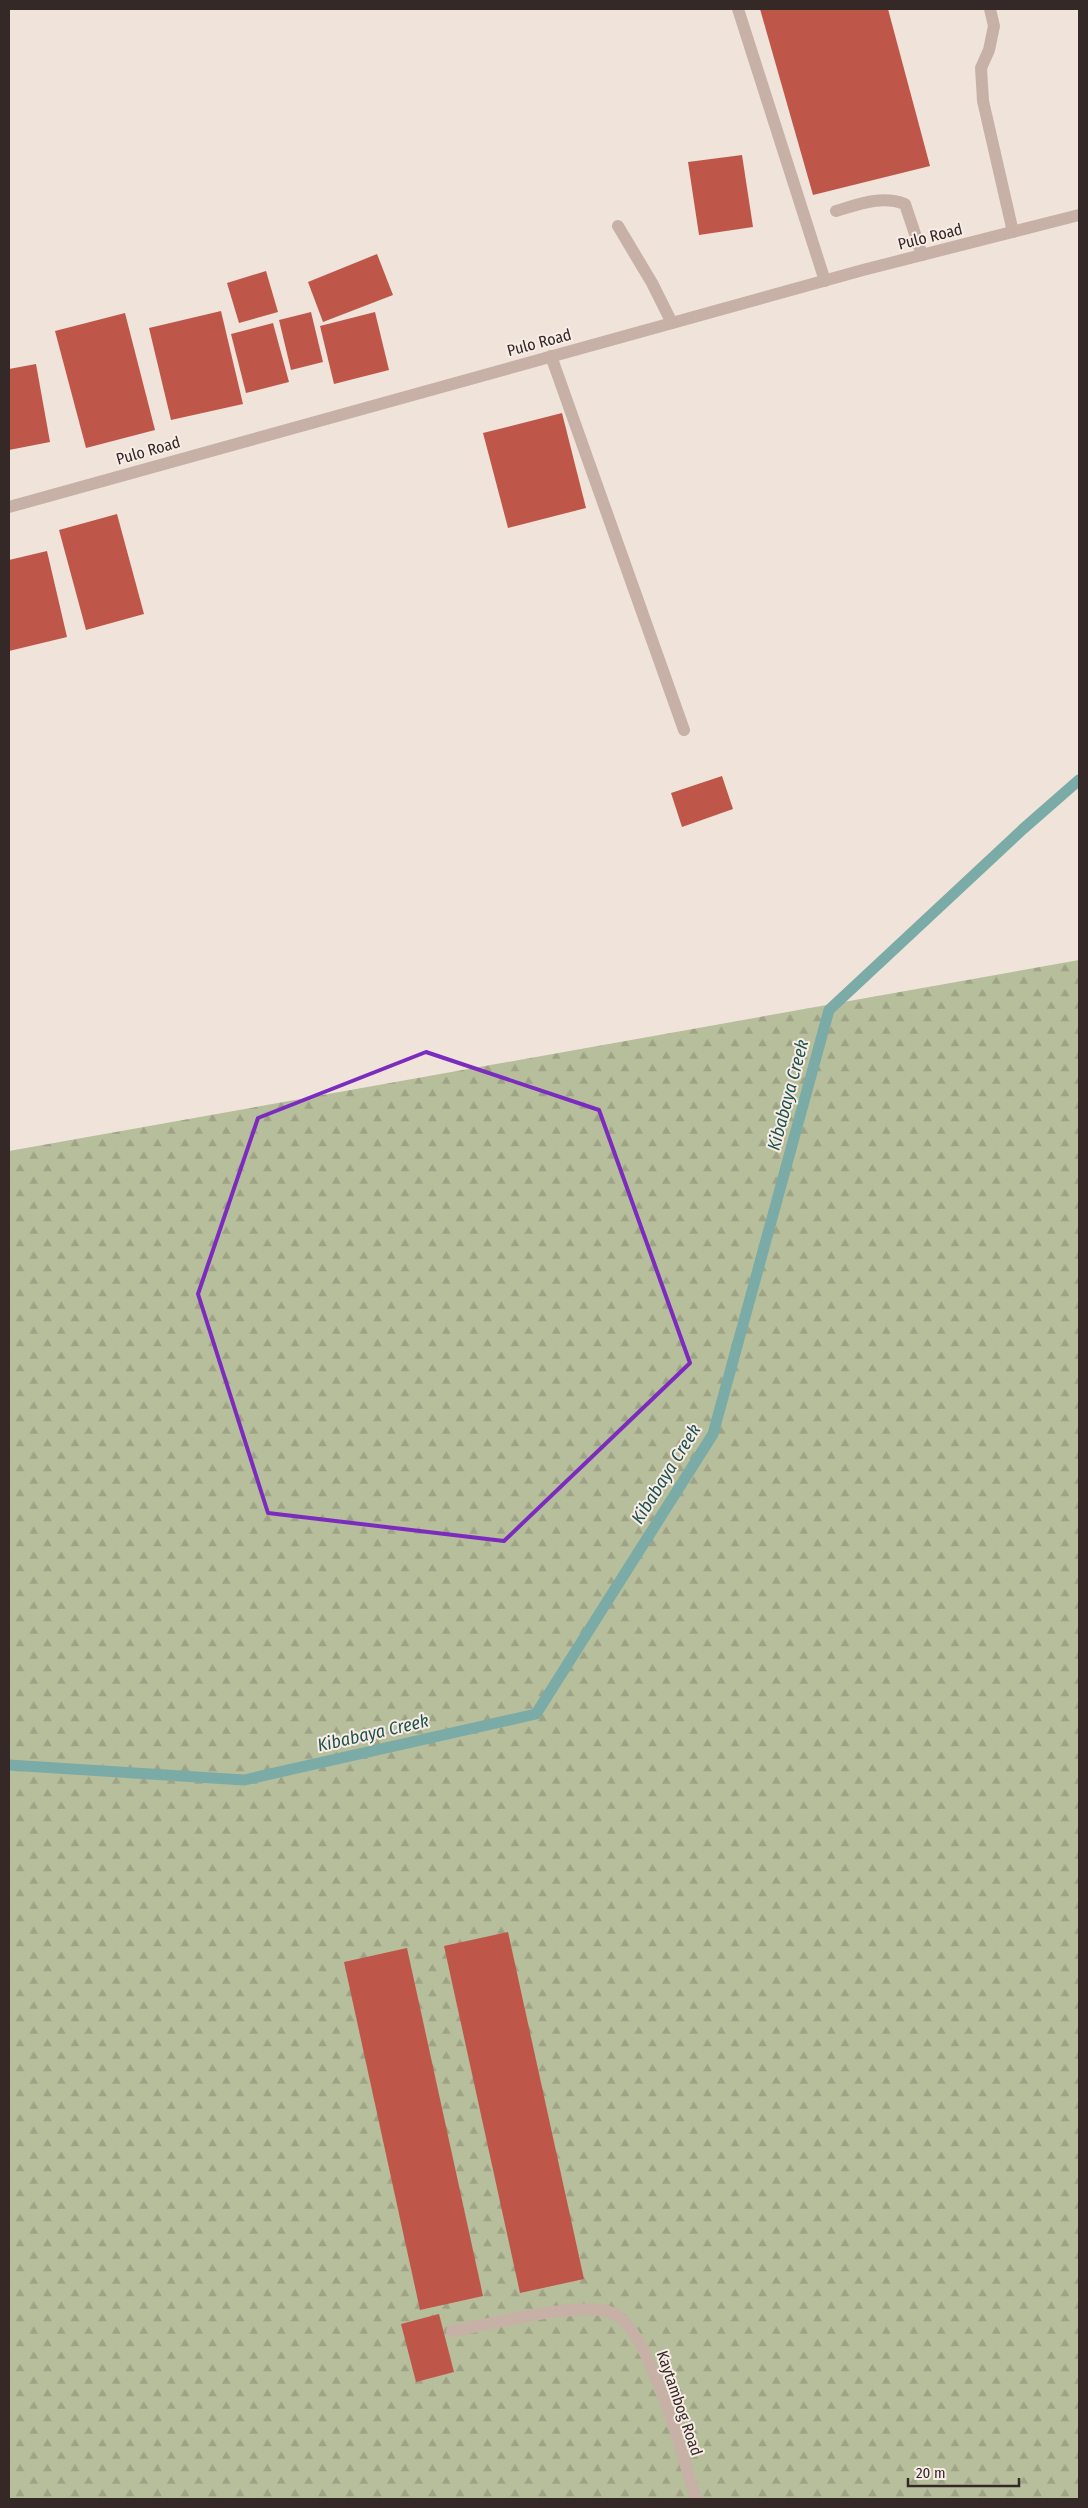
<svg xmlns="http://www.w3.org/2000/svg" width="1088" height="2508" font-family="'Fira Sans Condensed',sans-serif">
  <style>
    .forest { fill: url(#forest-firs) }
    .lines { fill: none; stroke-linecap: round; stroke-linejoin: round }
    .stream { stroke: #7baba7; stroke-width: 11 }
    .building { fill: #be574a }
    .minor { stroke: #c7b1a7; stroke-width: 12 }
    .marked { fill: none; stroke: #7b2cbf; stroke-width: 4; stroke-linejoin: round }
    .labels { text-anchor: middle; stroke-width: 4; stroke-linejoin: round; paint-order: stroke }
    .street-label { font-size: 16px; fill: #342927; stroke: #f8ede6 }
    .water-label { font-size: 18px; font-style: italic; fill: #1f534f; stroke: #f8ede6 }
  </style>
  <defs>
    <pattern id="forest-firs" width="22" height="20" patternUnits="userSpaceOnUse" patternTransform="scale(1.25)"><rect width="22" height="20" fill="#b7be9b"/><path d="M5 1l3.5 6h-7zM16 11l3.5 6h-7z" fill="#9ea386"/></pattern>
  </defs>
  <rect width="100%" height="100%" fill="#f0e3da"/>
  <path class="forest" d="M1079,960V2499H9V1151Z"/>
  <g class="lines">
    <path class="stream" d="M9,1765L244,1780L536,1714L713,1434L829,1010L1023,829L1079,780"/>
  </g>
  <g class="building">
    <path d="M760,9H888L930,166L813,195Z"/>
    <path d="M742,155L753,227L699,235L688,162Z"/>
    <path d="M377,254L393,295L323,322L308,282Z"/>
    <path d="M266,271L278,312L239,323L227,283Z"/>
    <path d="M221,311L243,404L171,420L149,328Z"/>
    <path d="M311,312L323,362L291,370L279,320Z"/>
    <path d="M375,312L389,370L334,384L320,326Z"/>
    <path d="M125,313L155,430L86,448L55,331Z"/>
    <path d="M273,323L289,382L246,393L231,334Z"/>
    <path d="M36,364L50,442L9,450V369Z"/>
    <path d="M562,413L586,508L508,528L483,433Z"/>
    <path d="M117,514L144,614L86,630L59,530Z"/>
    <path d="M47,551L67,637L9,651V560Z"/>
    <path d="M722,776L733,809L682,827L671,793Z"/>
    <path d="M508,1932L584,2279L520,2293L444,1946Z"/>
    <path d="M407,1948L483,2296L420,2310L344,1962Z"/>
    <path d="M439,2314L454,2372L416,2382L401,2324Z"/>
  </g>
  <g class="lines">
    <g class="minor">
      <path d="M738,9L825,281"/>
      <path d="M990,9L994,26L989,50L981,68L983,101L1013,232"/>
      <path d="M836,211C859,204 882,195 905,204L922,255"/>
      <path d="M618,226L652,283L672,323"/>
      <path d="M551,356L684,730"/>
      <path d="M9,507L863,270L1079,215"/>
      <path d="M452,2331C487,2325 582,2300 612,2313C650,2328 683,2459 696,2499"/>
    </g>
  </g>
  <path class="marked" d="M426,1052L599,1110L690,1363L504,1541L268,1513L198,1294L258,1118Z"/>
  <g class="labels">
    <g class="street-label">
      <text transform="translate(930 236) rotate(-14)" y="6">Pulo Road</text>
      <text transform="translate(539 342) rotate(-15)" y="6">Pulo Road</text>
      <text transform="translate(148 450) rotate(-16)" y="6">Pulo Road</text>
      <text transform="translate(680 2403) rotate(71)" y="6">Kaytambog Road</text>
    </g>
    <g class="water-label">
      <text transform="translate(788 1095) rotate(-75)" y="6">Kibabaya Creek</text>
      <text transform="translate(666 1474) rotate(-58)" y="6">Kibabaya Creek</text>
      <text transform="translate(373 1733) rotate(-13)" y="6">Kibabaya Creek</text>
    </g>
  </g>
  <rect width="1088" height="2508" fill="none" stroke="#342927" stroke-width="20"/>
  <path d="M908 2478v8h111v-8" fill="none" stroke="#342927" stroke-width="2.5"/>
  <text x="916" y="2478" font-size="15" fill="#342927" stroke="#f8ede6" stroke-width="4" paint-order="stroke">20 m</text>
</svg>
